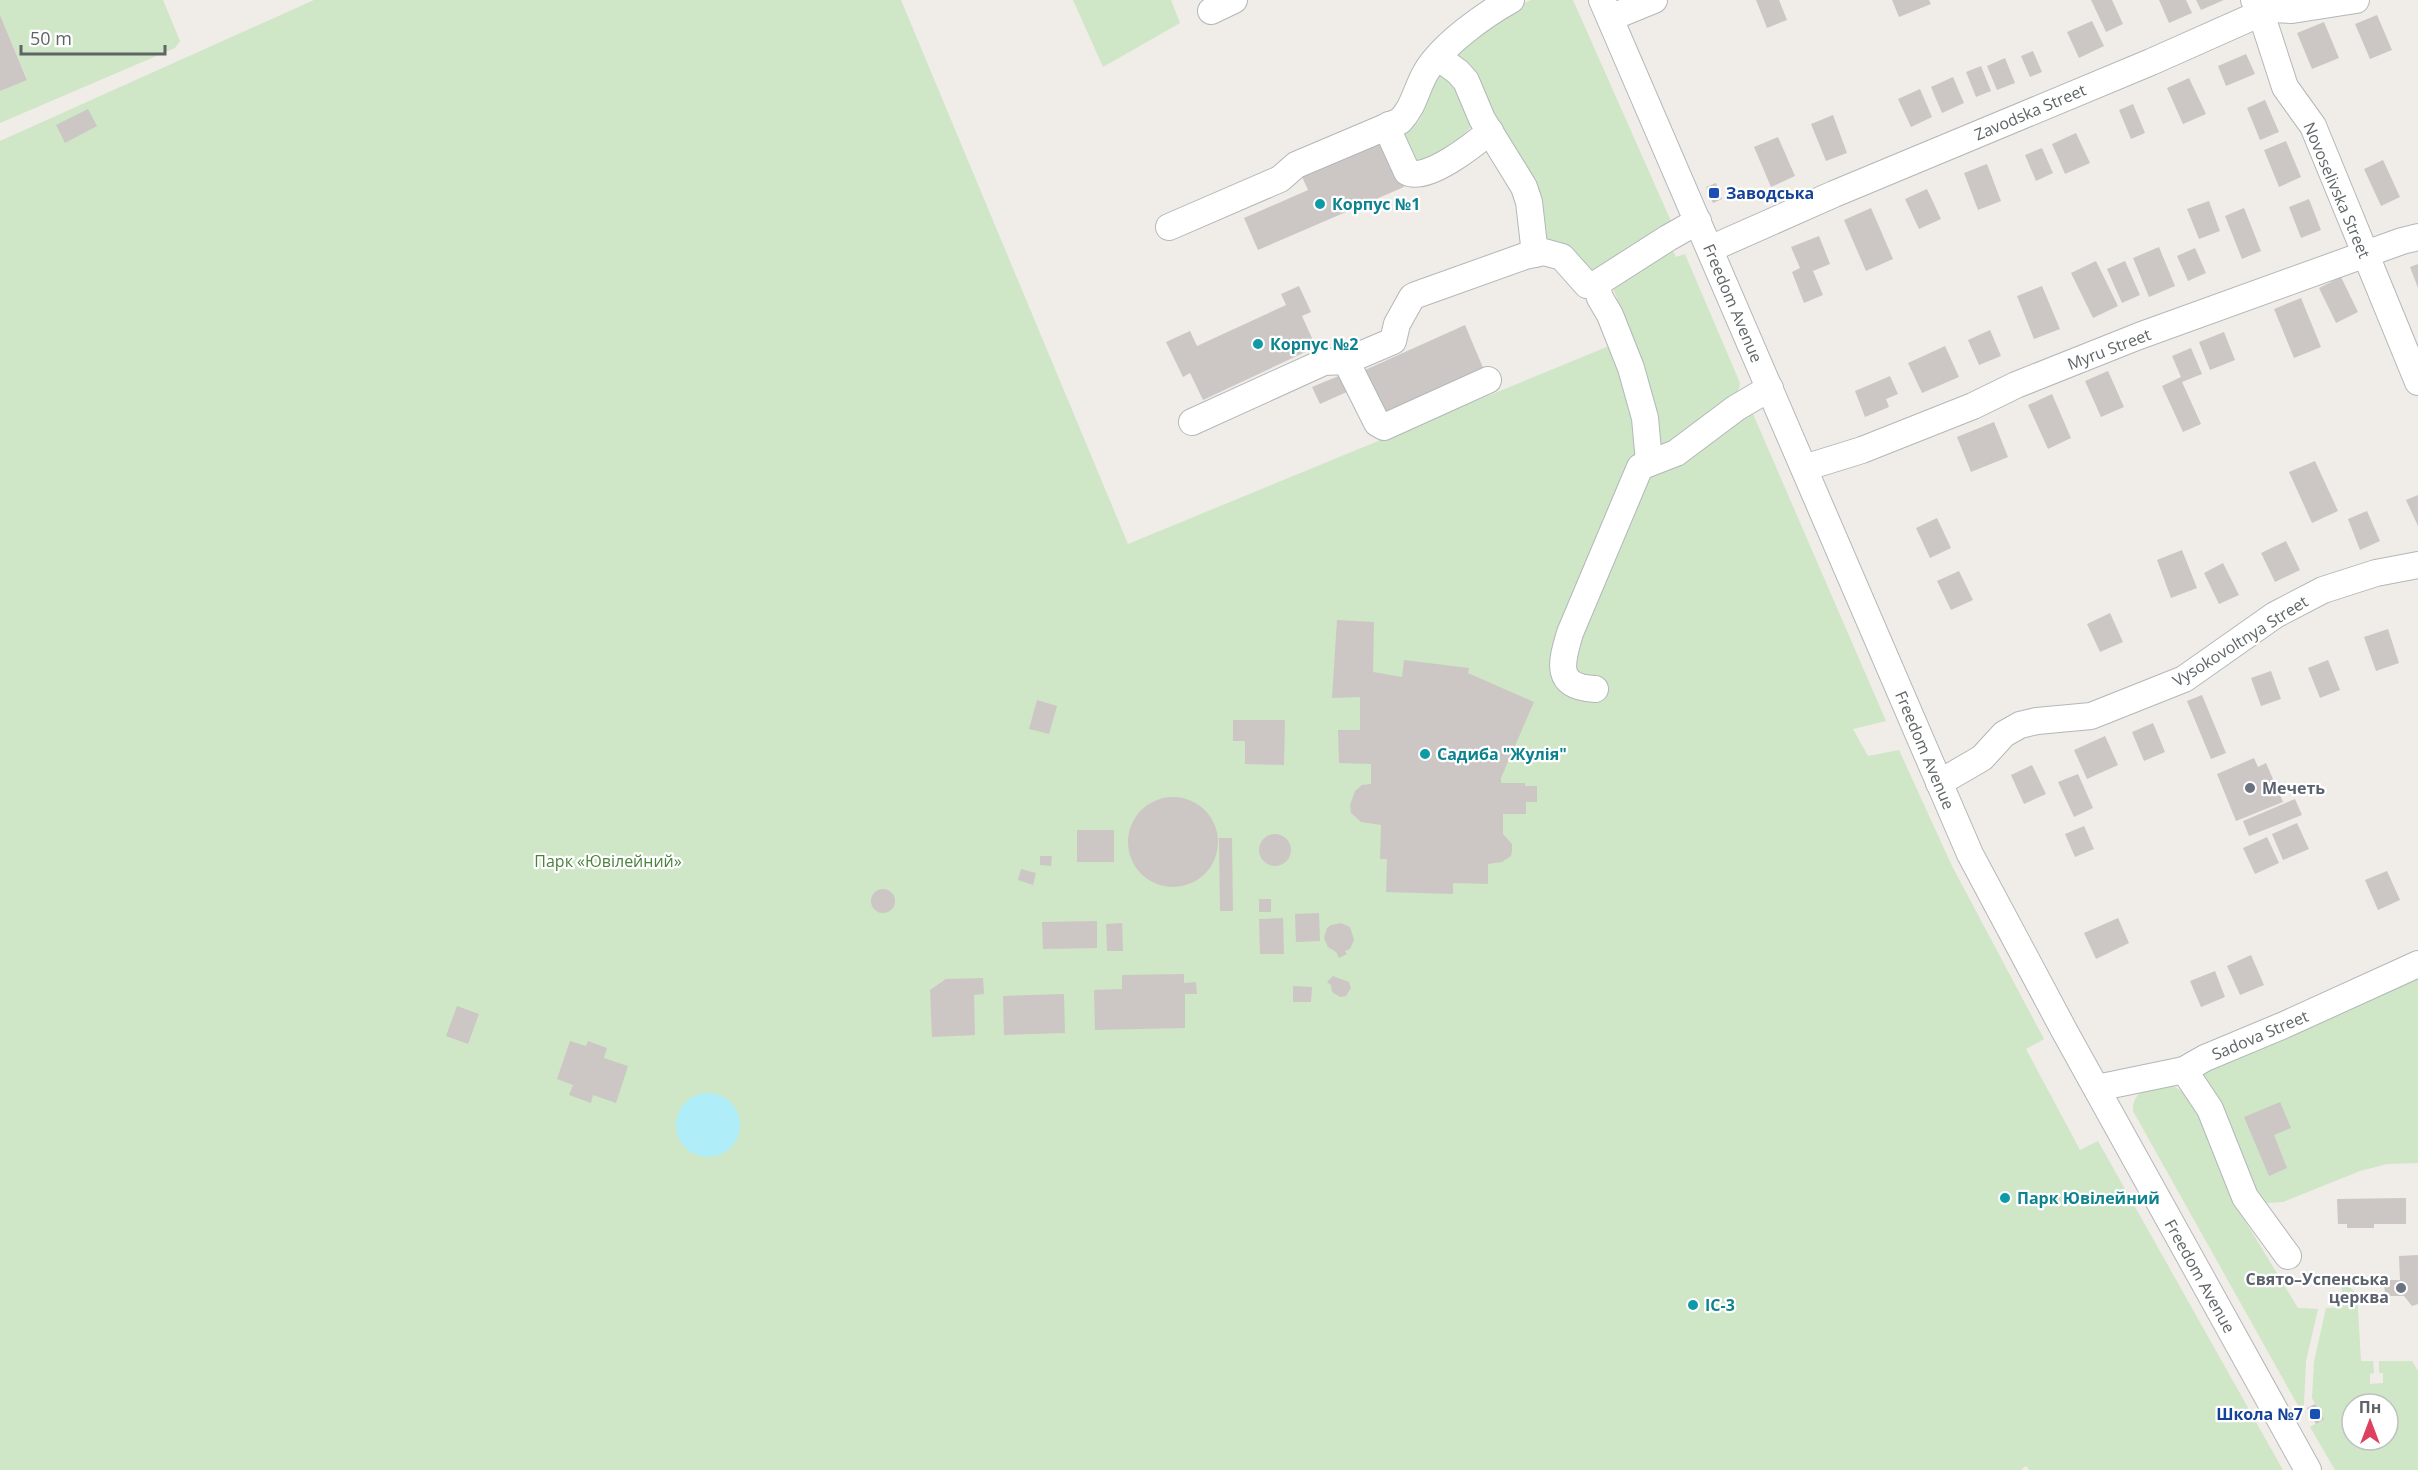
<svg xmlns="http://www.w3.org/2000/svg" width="2418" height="1470" font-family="'Open Sans',sans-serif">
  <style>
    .green { fill: #cfe6c7; fill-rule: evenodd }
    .water { fill: #afedf9 }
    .building { fill: #ccc7c5 }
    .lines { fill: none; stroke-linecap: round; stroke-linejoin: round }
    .minor-casing { stroke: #b3b7b9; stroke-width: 28 }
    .minor { stroke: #fff; stroke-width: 26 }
    .transit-dot { fill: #1a4fb4; stroke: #fff; stroke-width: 2 }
    .culture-dot { fill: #0f9aa8; stroke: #fff; stroke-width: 2 }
    .worship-dot { fill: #6b7280; stroke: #fff; stroke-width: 2 }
    .labels { text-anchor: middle; stroke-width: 4.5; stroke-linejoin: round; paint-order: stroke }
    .street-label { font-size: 16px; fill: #5f6567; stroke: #fff }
    .transit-label { font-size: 16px; font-weight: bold; fill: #164399; stroke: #fff; text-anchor: start }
    .culture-label { font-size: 16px; font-weight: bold; fill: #0d838f; stroke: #fff; text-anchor: start }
    .worship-label { font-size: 16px; font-weight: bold; fill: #5b616d; stroke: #fff; text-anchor: start }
    .park-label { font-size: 16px; fill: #4b823c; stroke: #fff }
  </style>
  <rect width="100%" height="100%" fill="#f0ece8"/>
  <g class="green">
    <path d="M0,0H163L180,41L175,48L0,123V91L27,79L0,15Z"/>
    <path d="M314,0H901L1128,544L1631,337L1611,282L1669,242L1676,257L1685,254L1740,383L1738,393L1747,413L1753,414L1886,721L1853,729L1868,756L1899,750L1952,866L2044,1039L2026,1049L2080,1150L2098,1141L2283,1470H2029L2026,1466L2021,1470H0V141Z"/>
    <path d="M1073,0H1171L1180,23L1103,67Z"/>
    <path d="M1531,0H1573L1674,228L1602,273H1586L1544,245L1451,57L1512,9Z"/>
    <path d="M1441,69L1459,84L1475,123L1445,153L1414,165L1402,137L1419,121L1435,77Z"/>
    <path d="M2418,970V1163L2387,1164L2360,1171L2283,1202L2267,1203L2259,1198L2203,1079V1071Z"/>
    <path d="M2162,1084L2174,1086L2197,1102L2236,1206L2298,1308L2318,1309L2306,1361L2304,1404L2301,1411L2133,1111C2133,1091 2146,1089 2162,1084Z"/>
    <path d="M2341,1279L2357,1294L2361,1361H2373L2374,1373L2370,1374V1384L2383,1383V1373H2379V1361H2412L2418,1371V1470H2335L2310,1427L2323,1419L2312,1398L2314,1362L2326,1308L2343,1307ZM2352,1404H2388V1440H2352Z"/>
  </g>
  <circle class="water" cx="708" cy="1125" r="32"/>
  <g class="building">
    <path d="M1756,0H1779L1787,20L1767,28Z"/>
    <path d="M1892,0H1929L1931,4L1899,17Z"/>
    <path d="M2091,0H2112L2123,24L2106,32Z"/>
    <path d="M2159,0H2186L2192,13L2169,23Z"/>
    <path d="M2196,0H2224L2201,10Z"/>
    <path d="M0,15L27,80L0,91Z"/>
    <path d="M2377,15L2392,50L2370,59L2355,24Z"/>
    <path d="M2092,21L2104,46L2079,58L2067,32Z"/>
    <path d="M2324,22L2339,58L2312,69L2297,33Z"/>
    <path d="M2033,51L2042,72L2030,77L2021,56Z"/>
    <path d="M2246,54L2255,74L2226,86L2218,66Z"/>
    <path d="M2005,58L2015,83L1997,90L1987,66Z"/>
    <path d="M1981,66L1991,91L1976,97L1966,72Z"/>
    <path d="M1953,77L1964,103L1942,113L1931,87Z"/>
    <path d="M2189,78L2206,114L2183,124L2167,88Z"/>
    <path d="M1920,89L1932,117L1911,127L1898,99Z"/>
    <path d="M2265,100L2279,132L2260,140L2247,108Z"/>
    <path d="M2133,104L2145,133L2131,139L2119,110Z"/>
    <path d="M88,109L97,126L65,143L56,125Z"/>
    <path d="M1833,115L1847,153L1826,161L1811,124Z"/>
    <path d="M2076,133L2090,163L2065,174L2052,144Z"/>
    <path d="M1381,135L1404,187L1258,250L1244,218L1308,190L1299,170Z"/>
    <path d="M1778,137L1795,176L1771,187L1754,147Z"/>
    <path d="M2286,141L2301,177L2279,187L2264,150Z"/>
    <path d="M2042,148L2053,173L2036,181L2025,155Z"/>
    <path d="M2383,160L2400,197L2381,206L2364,169Z"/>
    <path d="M1987,164L2001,201L1978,210L1964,173Z"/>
    <path d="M1716,183L1722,199L1713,203L1706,187Z"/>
    <path d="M1927,189L1941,219L1919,229L1905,199Z"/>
    <path d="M2309,199L2321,230L2301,238L2289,207Z"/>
    <path d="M2209,201L2220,231L2199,239L2187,209Z"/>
    <path d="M1871,208L1893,259L1866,271L1844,220Z"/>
    <path d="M2244,208L2261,251L2242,259L2225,216Z"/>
    <path d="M1819,236L1830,264L1813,271L1823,295L1804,303L1792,272L1800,268L1791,247Z"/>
    <path d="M2159,247L2175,286L2149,297L2133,258Z"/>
    <path d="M2195,248L2206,273L2188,281L2177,256Z"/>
    <path d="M2096,261L2118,306L2093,318L2071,273Z"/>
    <path d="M2125,261L2140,295L2122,303L2107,269Z"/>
    <path d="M2418,264V288L2410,267Z"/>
    <path d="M2341,277L2358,312L2336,323L2319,288Z"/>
    <path d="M1299,286L1311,312L1302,316L1316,347L1203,400L1190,373L1183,377L1166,342L1190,331L1197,346L1286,305L1281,294Z"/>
    <path d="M2042,286L2060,329L2034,339L2017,296Z"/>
    <path d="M2301,298L2321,347L2294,358L2274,309Z"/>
    <path d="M1465,325L1484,370L1385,415L1360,381L1368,377L1365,370Z"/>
    <path d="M1990,330L2001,356L1979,365L1968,340Z"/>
    <path d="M2224,332L2235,360L2210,370L2199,342Z"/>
    <path d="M1945,346L1959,377L1922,393L1908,363Z"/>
    <path d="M2191,348L2202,374L2182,382L2201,424L2183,432L2162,386L2181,377L2172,356Z"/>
    <path d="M2108,371L2124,407L2101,417L2085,381Z"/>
    <path d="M1341,375L1349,391L1320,404L1312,387Z"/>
    <path d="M1890,376L1898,394L1886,399L1889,407L1865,417L1855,391Z"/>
    <path d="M2052,394L2071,438L2048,449L2028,405Z"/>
    <path d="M1994,422L2008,457L1971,472L1957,437Z"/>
    <path d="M2315,461L2338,511L2312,523L2289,472Z"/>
    <path d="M2418,495V526L2406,500Z"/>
    <path d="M2367,511L2380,541L2360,550L2348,519Z"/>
    <path d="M1937,518L1951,548L1930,558L1916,528Z"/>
    <path d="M2286,541L2300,570L2275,582L2261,553Z"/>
    <path d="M2182,550L2197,588L2171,598L2157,560Z"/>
    <path d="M2223,563L2239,595L2219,604L2204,573Z"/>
    <path d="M1959,571L1973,600L1951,610L1937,581Z"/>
    <path d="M2110,613L2123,642L2100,652L2087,624Z"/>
    <path d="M1337,620L1374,622L1373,672L1402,677L1404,660L1469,668L1468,673L1534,702L1501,778V783H1525V786H1537V802H1526V814H1503V834L1512,844V851L1511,856L1502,862L1488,864V884L1453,883V894L1386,892L1387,859H1380L1381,825L1361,822L1351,813L1350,805L1355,791L1362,785L1371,784V764L1339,763L1338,730H1360V697L1332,698Z"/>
    <path d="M2388,629L2399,663L2376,671L2364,637Z"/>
    <path d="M2328,660L2340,690L2320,698L2308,668Z"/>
    <path d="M2271,671L2281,699L2261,706L2251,678Z"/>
    <path d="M2202,695L2226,753L2211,759L2187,701Z"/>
    <path d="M1037,700L1057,706L1049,734L1029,729Z"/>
    <path d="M1233,720H1285L1284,765L1245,764V741H1233Z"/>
    <path d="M2153,723L2165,752L2144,761L2132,732Z"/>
    <path d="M2105,736L2118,765L2087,779L2074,750Z"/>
    <path d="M2254,758L2258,767L2266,763L2283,802L2236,821L2217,774Z"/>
    <path d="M2032,765L2046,794L2024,804L2011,775Z"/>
    <path d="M2078,774L2093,808L2074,817L2058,782Z"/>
    <circle cx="1173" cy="842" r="45"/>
    <path d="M2295,799L2302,815L2249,836L2243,821Z"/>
    <path d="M2297,823L2309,849L2283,860L2272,834Z"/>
    <path d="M2084,826L2094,849L2075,857L2065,834Z"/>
    <rect x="1077" y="830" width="37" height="32"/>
    <circle cx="1275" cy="850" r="16"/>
    <path d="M2267,837L2279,863L2255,874L2243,848Z"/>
    <path d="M1219,838H1232L1233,911H1220Z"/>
    <path d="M1040,856H1052L1051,866L1040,865Z"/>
    <path d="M1021,869L1036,873L1033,885L1018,880Z"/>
    <path d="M2387,871L2400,900L2378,910L2365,880Z"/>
    <circle cx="883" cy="901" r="12"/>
    <rect x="1259" y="899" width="12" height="13"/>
    <path d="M1319,913L1320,941L1296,942L1295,914Z"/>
    <path d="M1283,918L1284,954H1260L1259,919Z"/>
    <path d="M2118,918L2129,943L2096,959L2084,933Z"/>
    <path d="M1097,921V948L1043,949L1042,922Z"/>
    <path d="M1122,923L1123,951H1107L1106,924Z"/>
    <path d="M1341,923L1350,927L1354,940L1350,949L1345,951L1347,954L1339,958L1336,952L1328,947L1324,938L1327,928L1331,925Z"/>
    <path d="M2251,955L2264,985L2240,995L2227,966Z"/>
    <path d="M2215,971L2225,997L2201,1007L2190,981Z"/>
    <path d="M1184,974V983L1196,982L1197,994H1185V1028L1095,1030L1094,990L1122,989V975Z"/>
    <path d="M1333,976L1349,982L1351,988L1346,996L1340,997L1332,992L1331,985L1327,982Z"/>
    <path d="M983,978L984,994L974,995L975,1035L932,1037L930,990L946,979Z"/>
    <path d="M1293,986L1312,987L1311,1002H1293Z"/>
    <path d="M1064,994L1065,1033L1004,1035L1003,996Z"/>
    <path d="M457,1006L479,1014L468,1044L446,1036Z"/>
    <path d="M570,1041L586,1046L588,1041L607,1048L604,1058L628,1066L616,1103L593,1095L591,1103L569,1095L573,1085L557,1079Z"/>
    <path d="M2280,1102L2291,1128L2274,1135L2287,1168L2269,1176L2244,1117Z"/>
    <path d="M2406,1198V1224H2374V1228H2347V1224H2338L2337,1199Z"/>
    <path d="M2418,1255V1304L2412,1306L2404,1296H2385L2384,1280H2400L2399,1256Z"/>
    <path d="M2315,1404L2324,1419L2316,1424L2307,1408Z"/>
  </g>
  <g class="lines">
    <g class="minor-casing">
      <g id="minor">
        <path d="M1602,0L1970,854L2065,1032L2308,1470"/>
        <path d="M2254,0L2261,13L2285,87L2313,126L2418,382"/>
        <path d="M1211,11L1234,0"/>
        <path d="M1610,18L1654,0"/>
        <path d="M1439,58L1458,72L1466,81L1482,119L1524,187L1529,202L1535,254"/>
        <path d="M1389,125L1392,139L1407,172C1426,183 1475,144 1490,131"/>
        <path d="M1169,227L1280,179L1296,165L1400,121C1414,107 1416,89 1426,72C1442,45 1484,15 1511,0"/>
        <path d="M1710,249L1834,194L2151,62L2270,9L2292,10L2356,0"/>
        <path d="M1596,284L1600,298L1610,315L1631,368L1645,418L1649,462"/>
        <path d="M1346,361L1377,423L1384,427L1488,380"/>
        <path d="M1192,422L1324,362L1346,361L1393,341L1397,324L1412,297L1416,295L1525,256L1544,252L1562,257L1587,285L1596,284L1668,238L1698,221"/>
        <path d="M1804,468L1862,450L1973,406L2016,385L2139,336L2402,241L2418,237"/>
        <path d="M1595,689C1554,687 1561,663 1570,633L1640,467L1676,453L1736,408L1770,388"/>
        <path d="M1939,783L1982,758L2004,734L2020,725L2037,721L2091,716L2184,679L2275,615L2323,590L2376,573L2418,565"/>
        <path d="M2184,1070L2210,1109L2245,1197L2288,1256"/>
        <path d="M2097,1088L2184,1070L2205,1058L2284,1025L2418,964"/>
      </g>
    </g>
    <use href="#minor" class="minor"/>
  </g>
  <g class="transit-dot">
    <rect x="1708" y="187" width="12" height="12" rx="3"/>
    <rect x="2309" y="1408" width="12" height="12" rx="3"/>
  </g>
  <g class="culture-dot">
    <circle cx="1320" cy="204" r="6"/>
    <circle cx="1258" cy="344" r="6"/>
    <circle cx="1425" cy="754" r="6"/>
    <circle cx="2005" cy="1198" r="6"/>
    <circle cx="1693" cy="1305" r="6"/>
  </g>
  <g class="worship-dot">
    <circle cx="2250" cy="788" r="6"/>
    <circle cx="2401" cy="1288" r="6"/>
  </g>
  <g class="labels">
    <g class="street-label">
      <text transform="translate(2030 112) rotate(-23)" y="6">Zavodska Street</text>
      <text transform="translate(2337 190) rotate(67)" y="6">Novoselivska Street</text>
      <text transform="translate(1733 303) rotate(67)" y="6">Freedom Avenue</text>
      <text transform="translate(2109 349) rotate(-21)" y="6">Myru Street</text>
      <text transform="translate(2240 641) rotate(-32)" y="6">Vysokovoltnya Street</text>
      <text transform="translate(1925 750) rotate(67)" y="6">Freedom Avenue</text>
      <text transform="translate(2260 1035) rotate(-23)" y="6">Sadova Street</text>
      <text transform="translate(2200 1276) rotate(61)" y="6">Freedom Avenue</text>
    </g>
    <g class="transit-label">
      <text x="1726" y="199">Заводська</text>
      <text x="2303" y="1420" text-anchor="end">Школа №7</text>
    </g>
    <g class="culture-label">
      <text x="1332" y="210">Корпус №1</text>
      <text x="1270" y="350">Корпус №2</text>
      <text x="1437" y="760">Садиба "Жулія"</text>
      <text x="2017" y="1204">Парк Ювілейний</text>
      <text x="1705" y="1311">ІС-3</text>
    </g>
    <g class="worship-label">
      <text x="2262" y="794">Мечеть</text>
      <text x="2389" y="1285" text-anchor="end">Свято–Успенська<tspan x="2389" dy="18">церква</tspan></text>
    </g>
    <g class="park-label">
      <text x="608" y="867">Парк «Ювілейний»</text>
    </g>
  </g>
  <g transform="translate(2370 1422)"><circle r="28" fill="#ffffff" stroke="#bfc1c2" stroke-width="1.5"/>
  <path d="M0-4.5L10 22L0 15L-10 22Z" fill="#de415f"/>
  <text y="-9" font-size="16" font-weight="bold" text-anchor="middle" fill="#5f6567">Пн</text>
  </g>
  <path d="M21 45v9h144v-9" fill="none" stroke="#5f6567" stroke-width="3"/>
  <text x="30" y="45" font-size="18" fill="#5f6567" stroke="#ffffff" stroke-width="4.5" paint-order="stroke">50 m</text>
</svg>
